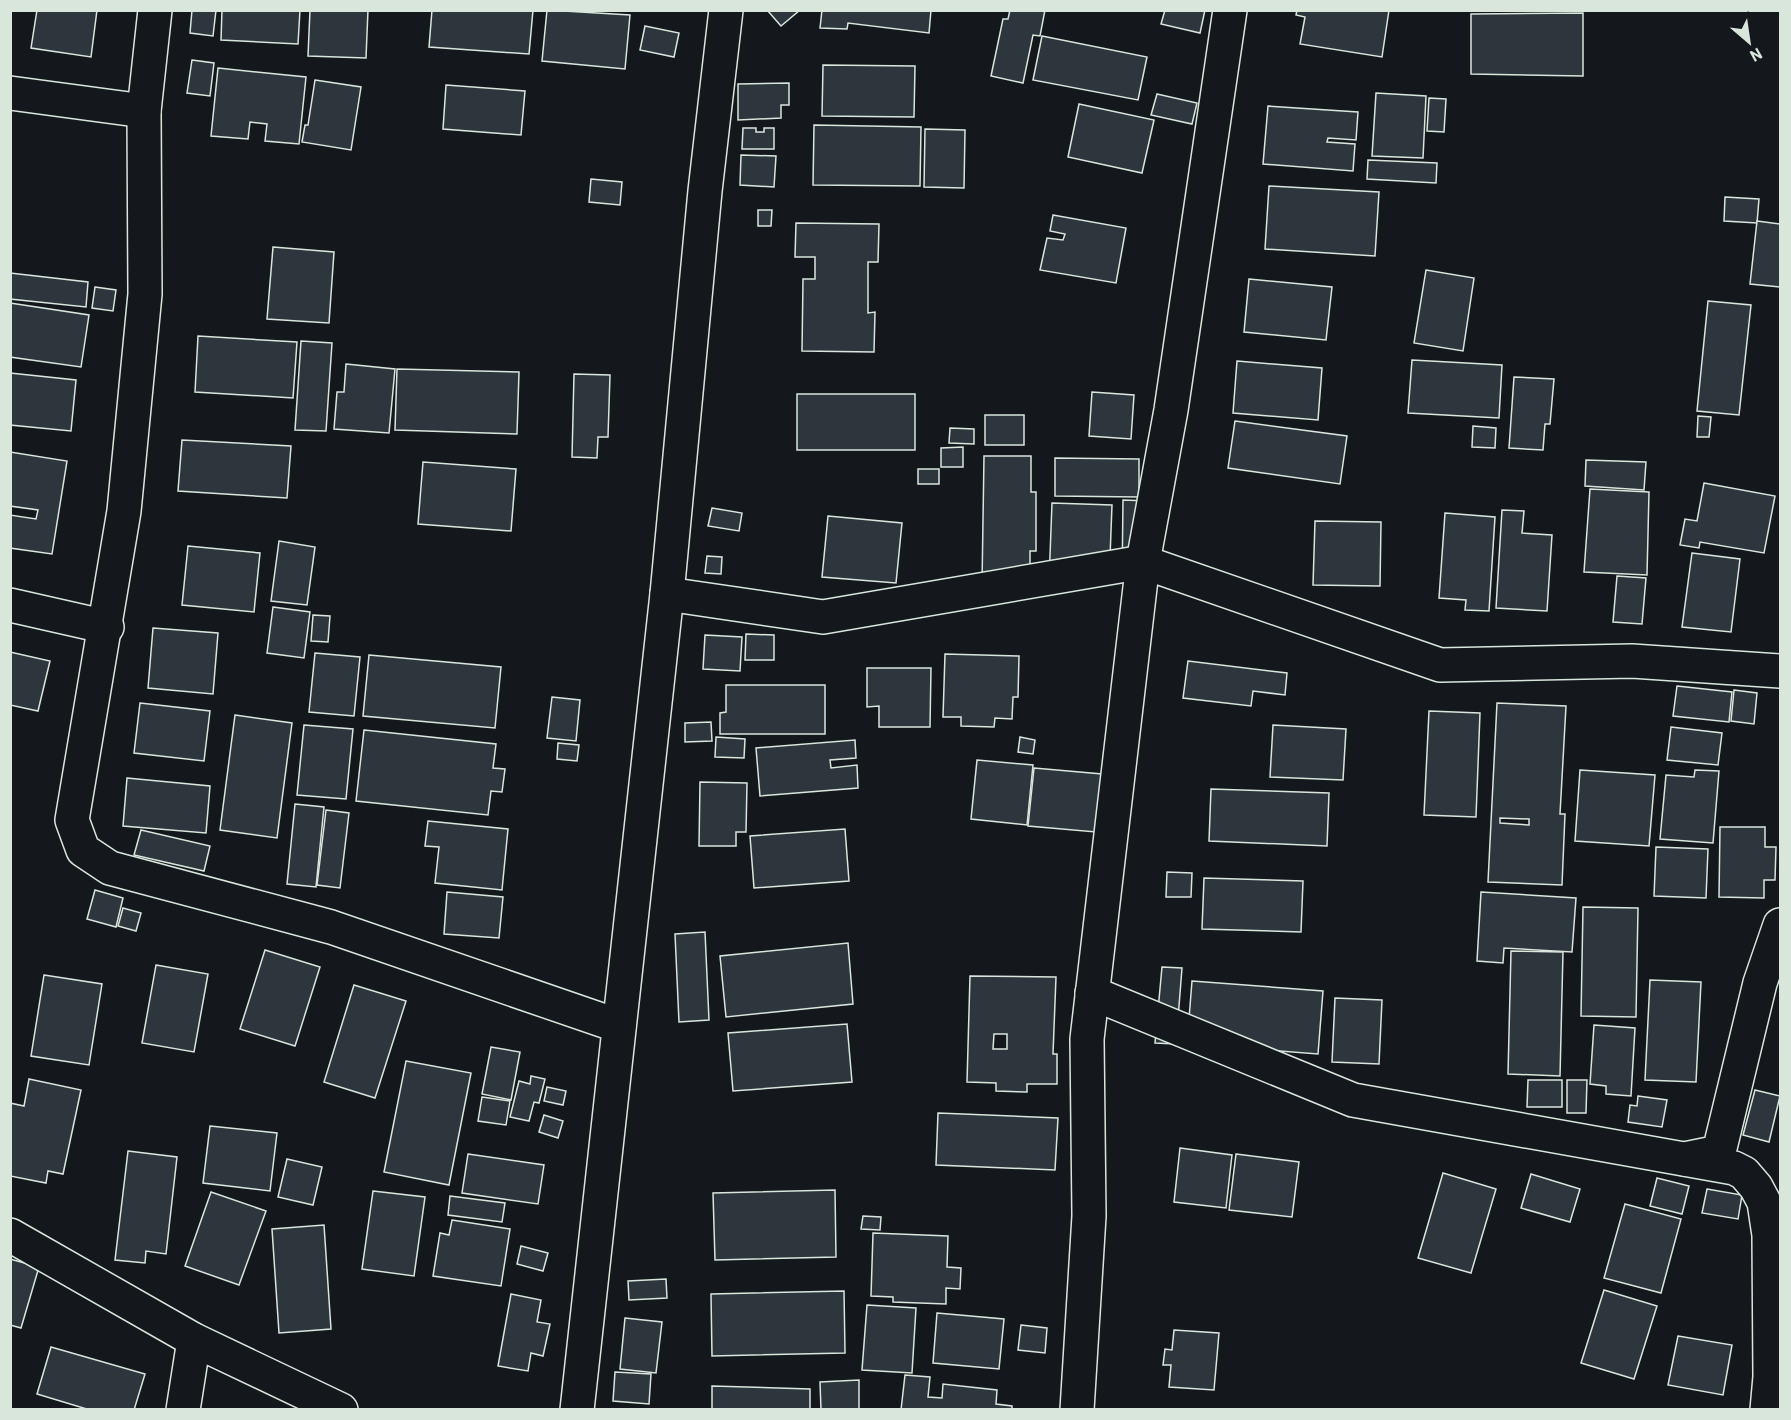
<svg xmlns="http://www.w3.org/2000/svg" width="1791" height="1420" font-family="Barlow,sans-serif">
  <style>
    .building { fill: #2c363c; stroke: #d8e6dc; stroke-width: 1.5; fill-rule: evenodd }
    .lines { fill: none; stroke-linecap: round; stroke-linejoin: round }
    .minor-casing { stroke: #d8e6dc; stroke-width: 36 }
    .minor { stroke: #14181c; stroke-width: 33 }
  </style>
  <rect width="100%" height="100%" fill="#14181c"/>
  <g class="building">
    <path d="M37,10H97L91,57L31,48Z"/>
    <path d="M192,10H216L213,36L190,33Z"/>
    <path d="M222,10H300L298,44L221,40Z"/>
    <path d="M310,10H368L366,58L308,56Z"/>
    <path d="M432,10H533L529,54L429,47Z"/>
    <path d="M547,10L630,15L625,69L542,61Z"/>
    <path d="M767,10H800L781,26Z"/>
    <path d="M822,10H931L929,33L848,23L847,29L820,28Z"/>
    <path d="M1010,10H1045L1040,36L1033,35L1023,83L991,76L1003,19H1008Z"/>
    <path d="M1165,10H1205L1200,33L1161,24Z"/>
    <path d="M1297,10H1389L1382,57L1300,44L1305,17L1296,15Z"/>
    <path d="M1583,13V76L1471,74V14Z"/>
    <path d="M645,26L679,33L674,57L640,50Z"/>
    <path d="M1042,36L1147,57L1138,100L1033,80Z"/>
    <path d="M192,60L214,63L210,96L187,93Z"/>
    <path d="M823,65L915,66L914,117L822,116Z"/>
    <path d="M218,68L306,77L299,144L265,141L267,124L250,122L248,139L211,136Z"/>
    <path d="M315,80L361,87L351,150L302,142L305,125H308Z"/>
    <path d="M789,83V105H781V118L738,120V84Z"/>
    <path d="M446,85L525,91L521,135L443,129Z"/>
    <path d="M1376,93L1426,96L1423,158L1372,156Z"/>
    <path d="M1157,94L1197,103L1192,124L1151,115Z"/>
    <path d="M1429,98L1446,99L1444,132L1427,131Z"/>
    <path d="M1079,104L1154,120L1142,173L1068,157Z"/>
    <path d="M1268,106L1358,112L1356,140L1328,138L1327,142L1355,144L1353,171L1263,164Z"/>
    <path d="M814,125L921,127L920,186L813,185Z"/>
    <path d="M743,128H756V132H764V128H774V149H742Z"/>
    <path d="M925,129L965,130L964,188L924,187Z"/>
    <path d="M741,155L776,156L774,187L740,185Z"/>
    <path d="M1368,160L1437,163L1436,183L1367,179Z"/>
    <path d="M591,179L622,182L620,205L589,202Z"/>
    <path d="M1269,186L1379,192L1375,256L1265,249Z"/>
    <path d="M1725,197L1759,199L1757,223L1724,221Z"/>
    <path d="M758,210H772L771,226H758Z"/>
    <path d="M1053,215L1126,228L1116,283L1040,270L1047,238L1063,240L1065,234L1050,231Z"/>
    <path d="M1757,221L1780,224V287L1750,284Z"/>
    <path d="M796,223L879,224L878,262H868V313L875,312L874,352L802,351L803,279H815V257H795Z"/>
    <path d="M273,247L334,252L329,323L267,319Z"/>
    <path d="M1426,270L1474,278L1463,351L1414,343Z"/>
    <path d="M10,273L88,282L86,307L10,299Z"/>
    <path d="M1249,279L1332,287L1326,340L1244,332Z"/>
    <path d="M95,287L116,290L113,311L92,308Z"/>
    <path d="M1708,301L1751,305L1739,415L1697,411Z"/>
    <path d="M10,303L89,315L81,367L10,357Z"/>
    <path d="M198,336L297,342L293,398L195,392Z"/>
    <path d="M301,341L332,343L326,431L295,430Z"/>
    <path d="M1412,360L1502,365L1499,418L1408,413Z"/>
    <path d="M1237,361L1322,368L1318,420L1233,413Z"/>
    <path d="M346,364L395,369L389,433L334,429L337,392H344Z"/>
    <path d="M397,369L519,372L517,434L395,430Z"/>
    <path d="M10,373L76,380L71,431L10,425Z"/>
    <path d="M574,374L610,375L608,437H598L597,458L572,457Z"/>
    <path d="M1514,377L1554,379L1550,424H1545L1543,450L1509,448Z"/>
    <path d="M1092,392L1134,395L1131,439L1089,436Z"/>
    <rect x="797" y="394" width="118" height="56"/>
    <rect x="985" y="415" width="39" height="30"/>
    <path d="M1698,416L1711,417L1709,437H1697Z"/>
    <path d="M1235,421L1347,436L1340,484L1228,468Z"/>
    <path d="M1473,426L1496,428L1495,448L1472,447Z"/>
    <path d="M950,428L974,429V444L949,443Z"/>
    <path d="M182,440L291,446L287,498L178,491Z"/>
    <path d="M963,447V467H941V448Z"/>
    <path d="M10,452L67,461L52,554L10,548V515L36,519L38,510L10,506Z"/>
    <path d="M984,456H1031V492H1036V551H1030V584H982Z"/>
    <path d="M1055,458L1139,459V497L1055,496Z"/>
    <path d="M1586,460L1646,462L1644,490L1585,486Z"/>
    <path d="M423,462L516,469L511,531L418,524Z"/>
    <rect x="918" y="469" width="21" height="15"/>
    <path d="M1704,483L1775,496L1764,553L1700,542L1699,548L1680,545L1685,519L1697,521Z"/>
    <path d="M1590,489L1649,492L1647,575L1584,572Z"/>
    <path d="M1123,500L1150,501L1122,582Z"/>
    <path d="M1052,503L1112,505L1109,584L1049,582Z"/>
    <path d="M712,508L742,513L739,531L708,526Z"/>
    <path d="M1502,510L1524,511L1522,533L1552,535L1547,611L1496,608Z"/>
    <path d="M1445,513L1495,517L1489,611L1465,610L1466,600L1439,598Z"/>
    <path d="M828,516L902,523L896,583L822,577Z"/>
    <path d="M1315,521L1381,522L1380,586L1313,585Z"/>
    <path d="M279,541L315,547L307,605L271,601Z"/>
    <path d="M188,546L260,553L254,612L182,605Z"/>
    <path d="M1692,553L1740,559L1731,632L1682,627Z"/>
    <path d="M707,556L722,557L721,574L705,573Z"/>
    <path d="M1617,576L1646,578L1642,624L1613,622Z"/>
    <path d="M273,607L310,612L304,658L267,653Z"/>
    <path d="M313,615L330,616L328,642L311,641Z"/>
    <path d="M153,628L218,633L213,694L148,688Z"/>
    <path d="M746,634L774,635V660H745Z"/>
    <path d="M705,635L742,637L740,671L703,669Z"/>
    <path d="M10,652L50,661L38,711L10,705Z"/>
    <path d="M315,653L360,657L354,716L309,712Z"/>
    <path d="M945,654L1019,656L1018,697H1013L1012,719L995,718L994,727L961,726V717H943Z"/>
    <path d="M369,655L501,667L495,728L363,716Z"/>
    <path d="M1188,661L1287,673L1285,695L1253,691L1251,706L1183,698Z"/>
    <path d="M867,668H931L930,727H879V706L867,707Z"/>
    <path d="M726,685H825V734H720V713L726,712Z"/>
    <path d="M1677,686L1732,692L1729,722L1673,716Z"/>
    <path d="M1734,690L1757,693L1754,724L1731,721Z"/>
    <path d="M552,697L580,700L576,741L547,738Z"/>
    <path d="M140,703L210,711L204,761L134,753Z"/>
    <path d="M1497,703L1566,706L1560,814H1565L1562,885L1488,882ZM1500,818L1529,819V825L1500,823Z"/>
    <path d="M1429,711L1480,713L1476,817L1424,815Z"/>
    <path d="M235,715L292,723L277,838L220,830Z"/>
    <path d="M711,722L712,741L685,742V723Z"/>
    <path d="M304,725L353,729L346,799L297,795Z"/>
    <path d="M1273,725L1346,729L1343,780L1270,777Z"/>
    <path d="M1671,727L1722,733L1718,765L1667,760Z"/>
    <path d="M364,730L496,744L493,768L505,769L502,792L491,791L488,815L356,801Z"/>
    <path d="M716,737L745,739L744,758L715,757Z"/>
    <path d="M1020,737L1035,740L1033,754L1018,752Z"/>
    <path d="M855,740L856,758L830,760L831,768L857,765L858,788L760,796L756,748Z"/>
    <path d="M558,743L579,745L577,761L557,759Z"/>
    <path d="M977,760L1033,765L1027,825L971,819Z"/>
    <path d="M1034,768L1102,774L1096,832L1028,826Z"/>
    <path d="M1580,770L1655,775L1649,846L1575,841Z"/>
    <path d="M1695,770L1719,771L1713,843L1660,839L1666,775L1694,777Z"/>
    <path d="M127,778L210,786L206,833L123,826Z"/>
    <path d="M700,782L747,783L746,832H736V846H699Z"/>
    <path d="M1211,789L1329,793L1327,846L1209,841Z"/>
    <path d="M295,804L324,807L316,887L287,884Z"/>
    <path d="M326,810L349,813L340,888L317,885Z"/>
    <path d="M428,821L508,829L502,890L435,883L439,847L425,846Z"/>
    <path d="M1720,827H1765V847H1776L1775,880H1764V898L1719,897Z"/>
    <path d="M845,829L849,881L754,888L750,836Z"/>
    <path d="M141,830L210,846L204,871L134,855Z"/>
    <path d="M1656,847L1708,849L1706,898L1654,896Z"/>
    <path d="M1167,872L1192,873L1191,897H1166Z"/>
    <path d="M1204,878L1303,881L1301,932L1202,929Z"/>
    <path d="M95,890L123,898L116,927L87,919Z"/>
    <path d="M447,892L503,897L499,938L444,934Z"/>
    <path d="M1481,892L1576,898L1572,952L1504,948L1503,963L1477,961Z"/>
    <path d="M1583,907L1638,908L1636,1017L1581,1016Z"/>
    <path d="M123,908L141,913L136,931L118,926Z"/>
    <path d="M705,932L709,1020L679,1022L675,934Z"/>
    <path d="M848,943L853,1004L726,1017L720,956Z"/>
    <path d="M265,950L320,967L295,1046L240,1029Z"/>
    <path d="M1511,951L1563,952L1560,1076L1508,1074Z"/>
    <path d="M156,965L208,974L194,1052L142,1043Z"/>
    <path d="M1162,967L1182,968L1176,1044L1155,1043Z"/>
    <path d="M44,975L102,984L89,1065L31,1056Z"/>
    <path d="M970,976L1056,977L1053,1054H1057V1084H1027V1092L996,1091V1083L967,1082ZM994,1034H1007V1049H993Z"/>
    <path d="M1650,980L1701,982L1696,1082L1645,1080Z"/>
    <path d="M1192,981L1323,991L1318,1054L1187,1044Z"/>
    <path d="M354,985L406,1001L375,1098L324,1082Z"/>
    <path d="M1335,998L1382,1000L1379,1064L1332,1062Z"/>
    <path d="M847,1024L852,1082L733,1091L728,1033Z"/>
    <path d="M1594,1025L1635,1028L1631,1096L1606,1094V1086L1590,1084Z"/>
    <path d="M491,1047L520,1052L511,1100L482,1094Z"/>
    <path d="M406,1061L471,1073L449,1185L384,1172Z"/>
    <path d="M531,1076L545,1079L539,1103L534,1102L529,1121L510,1117L519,1081L530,1084Z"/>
    <path d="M29,1079L81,1090L63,1174L48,1171L46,1183L10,1176V1103L24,1106Z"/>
    <path d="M1528,1080H1562V1107H1527Z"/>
    <path d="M1567,1080H1587L1586,1113H1567Z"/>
    <path d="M547,1087L566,1091L563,1105L544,1101Z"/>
    <path d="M1755,1090L1780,1096L1769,1142L1743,1135Z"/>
    <path d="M1638,1096L1667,1100L1662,1127L1628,1122L1630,1105L1637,1106Z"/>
    <path d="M482,1097L510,1101L506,1125L478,1121Z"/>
    <path d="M938,1113L1058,1118L1055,1170L936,1165Z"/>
    <path d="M544,1115L563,1121L558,1138L539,1132Z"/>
    <path d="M210,1126L277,1133L270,1191L203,1183Z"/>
    <path d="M1180,1148L1232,1155L1226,1208L1174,1202Z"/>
    <path d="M128,1151L177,1157L166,1254L146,1251L145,1263L115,1260Z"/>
    <path d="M468,1154L544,1165L538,1204L462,1193Z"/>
    <path d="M1236,1154L1299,1162L1292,1217L1229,1210Z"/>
    <path d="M287,1159L322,1167L313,1205L278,1197Z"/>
    <path d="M1443,1173L1496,1189L1471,1273L1418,1258Z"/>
    <path d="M1531,1174L1580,1189L1570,1222L1521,1208Z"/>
    <path d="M1657,1178L1689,1186L1682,1214L1650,1206Z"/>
    <path d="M1707,1189L1742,1195L1738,1219L1702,1213Z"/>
    <path d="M835,1190L836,1257L715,1260L713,1193Z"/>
    <path d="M373,1191L425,1197L414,1276L362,1269Z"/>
    <path d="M211,1192L266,1211L239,1285L185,1266Z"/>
    <path d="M450,1196L505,1203L502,1222L448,1215Z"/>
    <path d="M1625,1204L1681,1219L1661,1293L1604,1278Z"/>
    <path d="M863,1216L881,1217L880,1230L861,1229Z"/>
    <path d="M452,1220L510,1229L501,1286L433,1276L440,1233L449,1235Z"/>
    <path d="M324,1225L331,1329L279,1333L272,1229Z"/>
    <path d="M873,1233L948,1236L947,1267L961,1268L960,1289L946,1288V1304L893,1302V1297L871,1296Z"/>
    <path d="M521,1246L548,1253L543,1271L517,1264Z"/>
    <path d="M10,1259L39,1267L21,1328L10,1325Z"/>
    <path d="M666,1279L667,1298L629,1300L628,1281Z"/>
    <path d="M1604,1290L1657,1306L1634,1379L1581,1363Z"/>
    <path d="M844,1291L845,1353L712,1356L711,1294Z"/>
    <path d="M511,1294L541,1300L537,1322L550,1324L543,1356L531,1353L528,1371L498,1366Z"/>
    <path d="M867,1305L916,1308L912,1373L862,1370Z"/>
    <path d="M937,1313L1004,1319L999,1369L933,1363Z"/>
    <path d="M625,1318L662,1322L656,1373L620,1369Z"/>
    <path d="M1021,1325L1047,1328L1045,1353L1018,1350Z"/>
    <path d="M1174,1330L1219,1333L1214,1390L1169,1387L1171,1365H1163L1165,1349L1172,1350Z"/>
    <path d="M1678,1336L1732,1345L1723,1395L1668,1385Z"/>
    <path d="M51,1347L145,1374L134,1410H90L37,1394Z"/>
    <path d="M615,1372L651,1374L649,1404L613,1401Z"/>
    <path d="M905,1375L930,1377L928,1397L942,1398L943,1384L997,1390L996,1404L1012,1406V1410H901Z"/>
    <path d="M859,1380V1410H821L820,1382Z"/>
    <path d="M712,1386L810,1389V1410H712Z"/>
  </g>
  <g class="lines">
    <g class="minor-casing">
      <g id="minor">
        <path d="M155,10L144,111L145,294L124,511L72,820L83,850L110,868L331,927L619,1026"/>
        <path d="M10,93L144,111"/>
        <path d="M667,594L823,617L1143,562L1440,665L1632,661L1780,671"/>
        <path d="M10,605L107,627"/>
        <path d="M1092,993L1353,1100L1734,1168L1744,1173L1756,1187L1764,1202L1769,1235L1770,1377L1767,1410"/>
        <path d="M1685,1159L1719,1152L1760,983L1780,925"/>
        <path d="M10,1235L194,1340L341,1410"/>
        <path d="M183,1410L194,1340"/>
        <path d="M577,1410L667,594L705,191L726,10"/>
        <path d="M1077,1410L1089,1216L1087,1039L1143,562L1171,410L1230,10"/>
      </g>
    </g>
    <use href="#minor" class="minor"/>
  </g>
  <rect width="1791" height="1420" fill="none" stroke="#d8e6dc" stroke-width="24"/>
  <g transform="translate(1749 42) rotate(151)" stroke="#14181c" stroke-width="4.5" paint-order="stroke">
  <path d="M0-4.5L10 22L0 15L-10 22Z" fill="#d8e6dc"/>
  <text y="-9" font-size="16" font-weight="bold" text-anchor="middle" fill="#d8e6dc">N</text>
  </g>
</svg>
